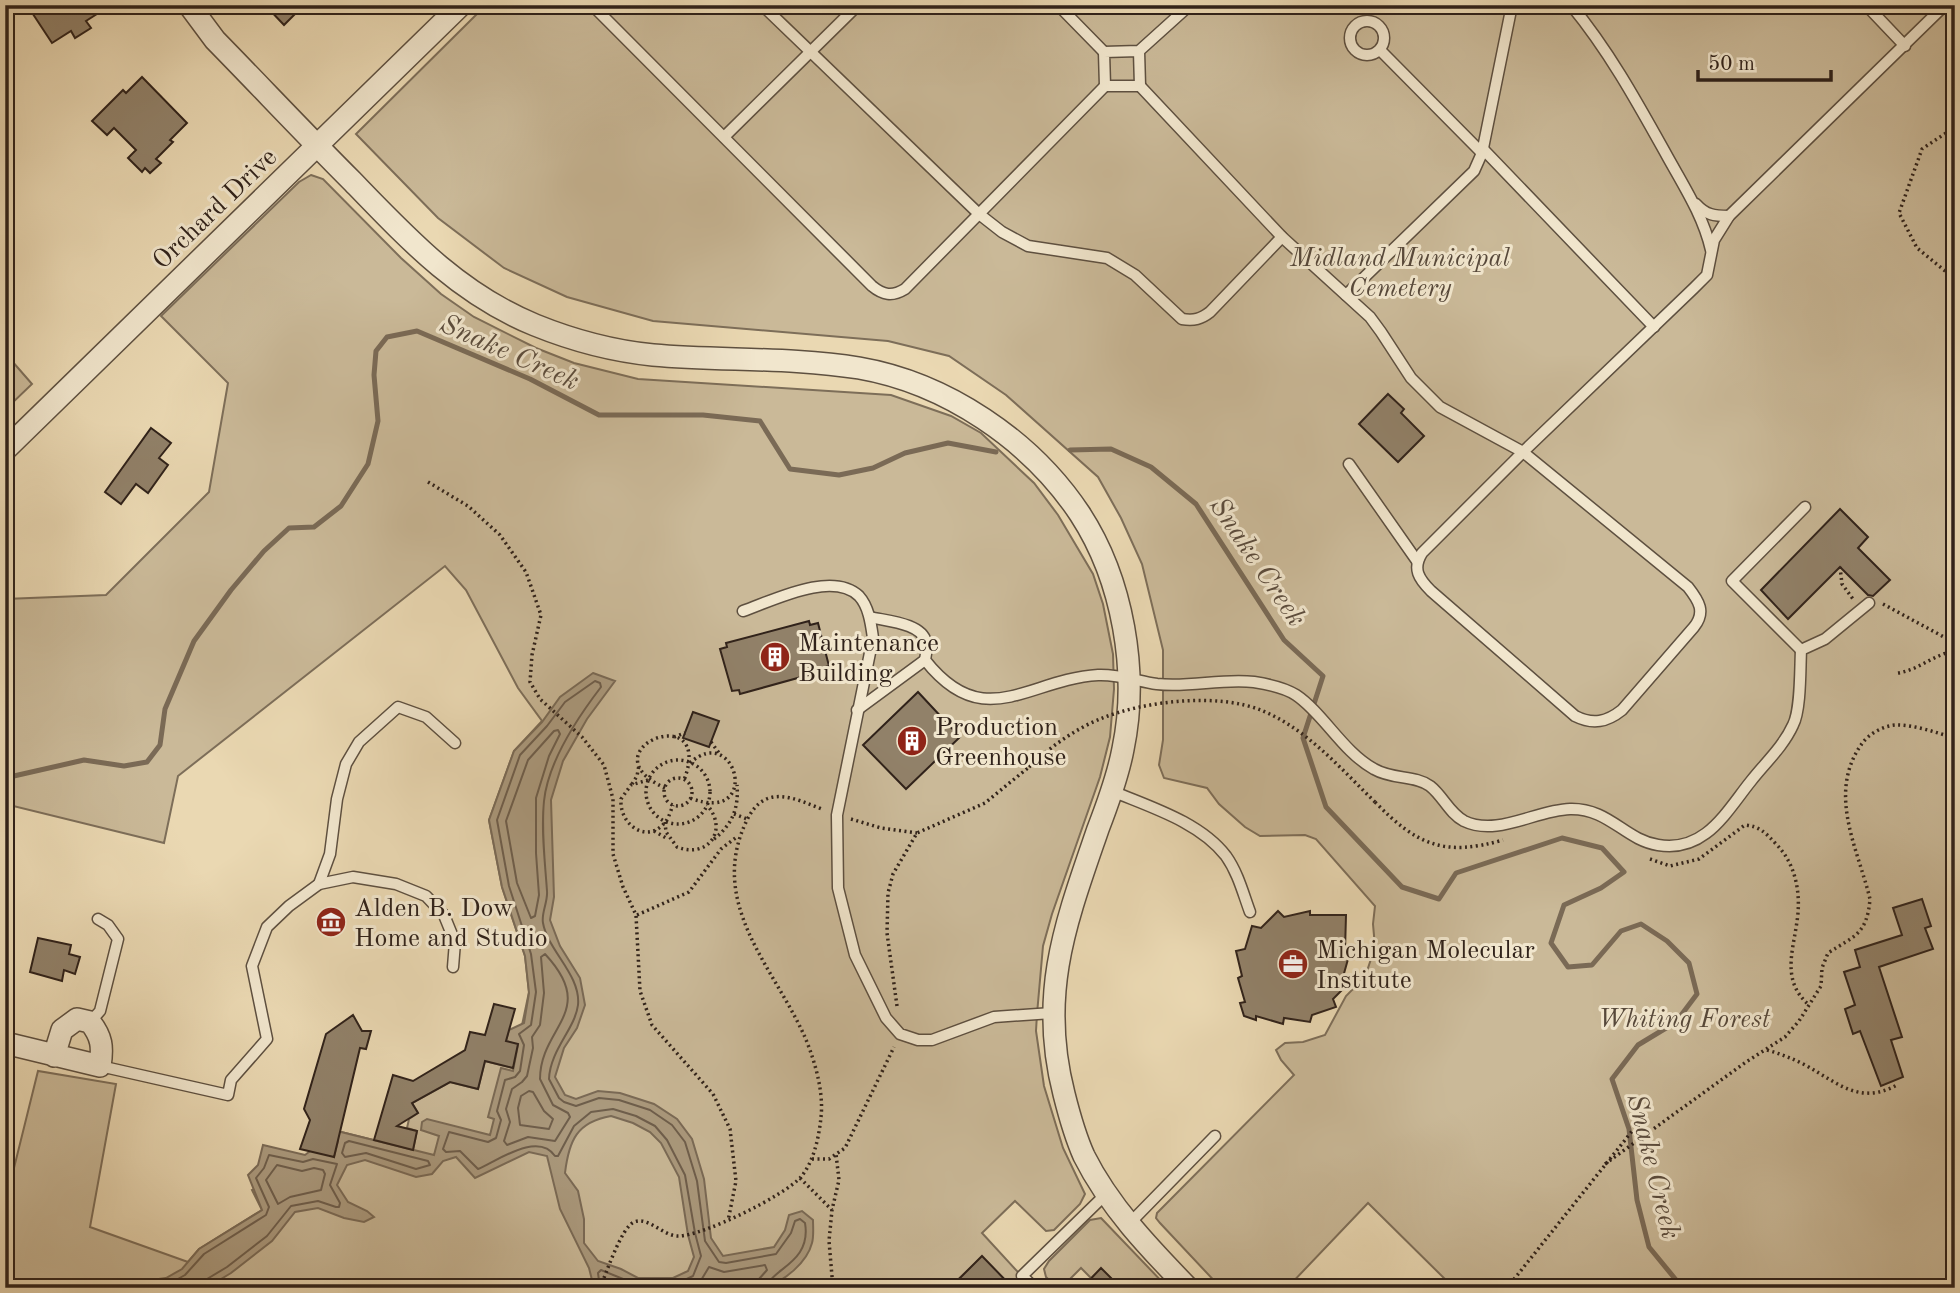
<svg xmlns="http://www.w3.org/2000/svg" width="1960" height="1293" font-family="'Old Standard TT',serif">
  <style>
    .green { fill: #cab998; stroke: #7d6e59; stroke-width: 2 }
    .water { fill: #ab9a7e; stroke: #7a6a56; stroke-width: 2; fill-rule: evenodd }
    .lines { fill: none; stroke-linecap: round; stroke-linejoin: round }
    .shore { stroke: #6e5e4c; stroke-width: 2 }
    .stream { stroke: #7a6a56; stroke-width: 5 }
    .building { fill: #918169; stroke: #30221a; stroke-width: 2 }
    .service-casing { stroke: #5e5040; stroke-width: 13 }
    .minor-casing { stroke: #5e5040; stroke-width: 24 }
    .path { stroke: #30221a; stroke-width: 3.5; stroke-dasharray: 2 3.5; stroke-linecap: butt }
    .service { stroke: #f1e6cd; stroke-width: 10 }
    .minor { stroke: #f1e6cd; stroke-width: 21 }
    .path-bridge { stroke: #30221a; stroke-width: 3.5; stroke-dasharray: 2 3.5; stroke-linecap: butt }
    .labels { text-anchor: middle; stroke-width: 6; stroke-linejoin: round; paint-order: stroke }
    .street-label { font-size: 26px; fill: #30221a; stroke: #f1e6cd }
    .park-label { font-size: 26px; font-style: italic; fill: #56483a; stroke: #f1e6cd }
    .poi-label { font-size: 26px; fill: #30221a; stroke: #f1e6cd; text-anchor: start }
    .water-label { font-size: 28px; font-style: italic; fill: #5b4c3d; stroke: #f1e6cd }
  </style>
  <rect width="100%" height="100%" fill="#ead8b2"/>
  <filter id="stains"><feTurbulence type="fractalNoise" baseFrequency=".00286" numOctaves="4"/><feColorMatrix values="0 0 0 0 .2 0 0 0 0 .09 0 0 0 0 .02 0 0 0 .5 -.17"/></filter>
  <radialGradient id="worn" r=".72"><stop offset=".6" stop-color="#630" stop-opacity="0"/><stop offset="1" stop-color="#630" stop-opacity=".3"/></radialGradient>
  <g class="green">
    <path d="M486,5H1955V1288H1454L1368,1203L1287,1288H1221L1160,1223L1156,1218L1157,1213L1294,1075L1281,1060L1276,1050L1285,1043L1303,1042L1325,1035L1346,996L1365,977L1375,947L1373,924L1375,906L1316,839L1305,835L1260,836L1245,827L1219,804L1207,788L1164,778L1159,765L1163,740V650L1142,564L1121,518L1098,477L1006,395L949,356L888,341L653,321L567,297L504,268L438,218L356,134Z"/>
    <path d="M311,175L323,179L401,258L441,294L474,317L536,348L574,363L638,379L891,395L951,416L981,433L1034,483L1058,515L1093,574L1103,604L1113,654L1114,689L1110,737L1100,777L1052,914L1043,946L1037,1014L1036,1031L1044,1086L1063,1148L1085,1194L1080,1204L1054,1230L1046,1231L1015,1201L982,1233L1028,1283L1023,1288L1018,1282L1012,1287L982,1257L953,1284L956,1288H5V1167L14,1168L38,1071L116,1084L90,1227L188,1262L199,1249L262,1210L252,1190L334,1157L338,1141L334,1137L337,1131L413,1150L417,1131L407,1128L409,1119L418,1113L412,1103L450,1082L478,1089L485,1061L513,1068L529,992L525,956L502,887L489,820L514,751L542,721L518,688L466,590L445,566L178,776L164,843L5,804V599L106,595L209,492L228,383L161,316L299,182Z"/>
    <path d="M5,353L32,384L5,410Z"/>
    <path d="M1101,1218L1168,1288H1121L1101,1269L1091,1278L1081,1268L1061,1288H1057L1046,1277L1044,1269L1049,1261L1090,1220Z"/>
  </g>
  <path class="water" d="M593,673L615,681L587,719L563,761L551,800L554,897L550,920L560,946L580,978L585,1005L577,1028L564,1048L555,1077L565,1095L576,1099L598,1091L620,1093L654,1104L677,1119L692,1139L704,1179L711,1238L723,1256L774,1247L785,1230L789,1215L802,1211L813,1220C813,1227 814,1236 812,1243C807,1263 784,1281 765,1288H594L589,1268L560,1209L547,1156L529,1152L475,1178L456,1157L443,1161L432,1174L416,1177L365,1160L347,1165L337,1185L348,1202L367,1211L374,1217L364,1222L344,1218L318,1208L295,1212L272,1241L231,1273L206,1288H131L135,1279L151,1280L166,1278L182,1269L199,1249L262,1210L248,1175L258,1165L263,1145L305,1155L318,1145L334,1157L338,1141L334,1137L337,1131L434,1155L439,1136L421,1130L422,1122L427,1119L490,1135L494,1119L488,1117L501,1068L513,1071L518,1045L506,1041L509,1030L524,1023L529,993L525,956L502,887L489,820L514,751L542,722L560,697ZM611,1116L633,1123L650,1132L661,1143L679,1177L688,1235L694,1257L688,1271L673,1278H638L621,1269L598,1261L584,1243V1219L578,1191L565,1173C569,1140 577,1122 611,1116Z"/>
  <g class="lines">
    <g class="shore">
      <path d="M558,730L560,734L549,756L536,798V853L539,895L535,916L531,918L517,883L506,821L528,760L554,731Z"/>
      <path d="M545,954C599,1012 540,1026 540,1079L553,1105L568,1113L570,1117L555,1141L528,1137L507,1145L504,1141L510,1122L506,1109L512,1089L522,1082L527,1076L533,1048L532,1037L540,1025L544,993L541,957Z"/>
      <path d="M529,1091L533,1092L544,1111L553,1119L549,1129L520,1125L518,1108L521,1096Z"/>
      <path d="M349,1141L428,1161L430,1165L416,1169L366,1153L345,1157L342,1153L345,1143Z"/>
      <path d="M277,1165L302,1171L314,1168L323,1170L325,1174L321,1190L290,1197L278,1204L266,1180Z"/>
      <path d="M139,1288L142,1286L151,1287L167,1285L185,1275L204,1254L266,1215L269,1207L256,1178L264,1168L269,1155L303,1162L313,1159L337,1164L330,1185L340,1203L339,1207H336L318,1201L291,1206L267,1236L227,1267L207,1279L204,1288"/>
      <path d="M600,1288L598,1273L601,1270L638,1285H674L693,1276L701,1256L695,1233L685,1175L667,1140L655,1126L636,1116L613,1109L591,1112L574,1126L558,1156H555C538,1131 497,1161 478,1169L460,1151L446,1152L443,1149L449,1132L488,1142L496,1138L501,1120L497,1111L505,1080L515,1077L520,1071L524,1045L519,1034L531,1025L536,992L531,954L509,886L497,820L520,755L547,726L565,702L595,681L600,683L601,687C578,717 548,762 544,801C541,830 545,862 547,891C548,902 541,913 543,923C548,951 581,975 578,1005C575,1029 550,1050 549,1079L559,1098L564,1102L576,1106L599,1098L619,1100L650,1110L672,1125L685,1142L697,1181L705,1241L719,1262L726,1263L776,1254L791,1233L795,1221L800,1219L805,1223C812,1264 769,1269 767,1288"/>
      <path d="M690,1288L700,1282L709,1267L724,1272L765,1265L767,1270L759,1279L758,1288"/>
    </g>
    <g class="stream">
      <path d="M1070,450L1111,449L1151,467L1196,504L1284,640L1323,676L1303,738L1326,807L1402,887L1439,899L1456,873L1562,838L1602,848L1624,872L1601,888L1564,905L1551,943L1568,967L1592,965L1621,931L1641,924L1667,941L1689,963L1697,994L1676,1022L1638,1045L1612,1079L1629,1129L1637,1200L1649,1247L1681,1286L1695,1288"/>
      <path d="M5,778L84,760L124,766L147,762L160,745L165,709L194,641L231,590L264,551L289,528L314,527L341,506L368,464L378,421L374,375L376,351L387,337L417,331L530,379L599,415H703L760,421L790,469L839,475L873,468L905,453L948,443L996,452"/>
      <path d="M1804,1288L1828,1286L1833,1288"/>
    </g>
  </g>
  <g class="building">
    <path d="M27,5H111L86,21L91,28L75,38L71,31L52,43Z"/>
    <path d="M265,5H304L284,25Z"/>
    <path d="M142,77L187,123L170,140L173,142L156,159L161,163L150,173L145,168L142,172L128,158L136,150L114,128L107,135L92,121L123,90L126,93Z"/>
    <path d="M1388,394L1404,409L1401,413L1424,436L1398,462L1359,424Z"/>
    <path d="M151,428L171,443L159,458L168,465L148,493L136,484L121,504L105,492Z"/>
    <path d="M1840,509L1868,537L1858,548L1890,580L1873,596L1868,595L1840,567L1788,619L1761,590Z"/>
    <path d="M809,621L810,625L818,623L829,666L822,668L823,671L740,694L739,690L732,691L720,649L727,647L726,643Z"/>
    <path d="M918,692L960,737L906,789L863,745Z"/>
    <path d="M693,712L719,721L709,747L683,738Z"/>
    <path d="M1922,899L1931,926L1925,928L1933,949L1879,967L1902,1037L1891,1040L1903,1077L1881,1086L1860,1031L1853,1034L1845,1009L1855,1005L1844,972L1860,967L1855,950L1902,935L1893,908Z"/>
    <path d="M1278,911L1284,917L1310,911V915H1346L1345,951L1350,952L1343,977L1349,983L1333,999L1336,1007L1312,1015L1310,1022L1284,1018L1283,1024L1256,1016V1020L1244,1016L1240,1003L1245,1002L1238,978L1242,976L1236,951L1245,949L1252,926L1261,928Z"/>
    <path d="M38,938L71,945L69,954L80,957L75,974L64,970L62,981L30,972Z"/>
    <path d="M494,1004L515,1009L506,1041L518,1044L513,1068L485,1061L478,1089L450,1082L412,1103L418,1113L397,1126L417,1131L413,1150L374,1140L393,1075L413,1081L465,1050L470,1032L485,1035Z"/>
    <path d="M353,1015L362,1031H371L366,1049L360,1048L334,1157L300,1149L310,1120L304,1109L326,1034Z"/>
    <path d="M982,1256L1013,1288H950Z"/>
    <path d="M1101,1268L1121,1288H1082Z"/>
  </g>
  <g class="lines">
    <g class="service-casing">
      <g id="service">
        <path d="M592,5L872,286C883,295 892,297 905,289L1105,86"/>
        <path d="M762,5L979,214L1002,232L1028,246L1107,258L1135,275L1182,319C1194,321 1201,319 1210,312L1282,237"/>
        <path d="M1058,5L1104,52"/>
        <path d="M1571,5C1609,51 1637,102 1666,154C1683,185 1703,215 1711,250"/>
        <path d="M1866,5L1905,46"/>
        <circle cx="1367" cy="38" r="17"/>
        <path d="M1380,50L1482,153"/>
        <path d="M1139,51L1140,86H1105L1104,52L1139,51L1190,5"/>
        <path d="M1140,86L1282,237L1370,317L1381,332L1411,378L1440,407L1523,452L1688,587C1699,601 1706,612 1694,627L1622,710C1607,722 1593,725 1575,716L1431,591C1419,579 1412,569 1422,553L1523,452L1694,288L1707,275L1714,240L1729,216L1945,5"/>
        <path d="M724,137L858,5"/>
        <path d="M1482,148L1654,327"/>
        <path d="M1696,204C1706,215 1714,216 1729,216"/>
        <path d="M1346,295L1474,171L1482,153L1512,5"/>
        <path d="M1349,464L1417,561"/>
        <path d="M743,611C772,601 832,570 859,596C869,607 871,624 873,638L837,815L838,888L855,955L886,1018L900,1034L918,1040H932L994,1017L1052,1013"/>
        <path d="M870,617C886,621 922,623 926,642C927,647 926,655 925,660C984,735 1028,679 1098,675C1118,674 1137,681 1157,684C1189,688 1222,678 1254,682C1267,684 1284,687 1296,695C1323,713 1343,752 1374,769C1393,780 1415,775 1430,786C1443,796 1449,813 1464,821C1497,837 1536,810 1570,809C1609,808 1625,840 1658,845C1705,853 1726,812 1751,781C1765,763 1783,747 1793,725C1801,710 1800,669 1801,650L1825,639L1869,603"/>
        <path d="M1801,650L1732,581L1805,507"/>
        <path d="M857,710L925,660"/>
        <path d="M1112,791C1150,807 1200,822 1226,856C1238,873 1243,893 1250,912"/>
        <path d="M319,884L330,854L337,799L346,764L359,742L398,707L426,717L455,743"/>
        <path d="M90,1022L100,1011L118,939L108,925L98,919"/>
        <path d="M100,1066L228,1095L231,1080L267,1039L252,966L267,927L289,906L319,884L353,877L396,884L426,896L444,915L455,942L453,967"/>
        <path d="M1129,1224L1215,1136"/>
        <path d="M1035,1288L1022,1276L1106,1194"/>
      </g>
    </g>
    <g class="minor-casing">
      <g id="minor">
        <path d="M189,5L215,40C261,87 306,135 352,181C408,239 459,294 535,325C572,340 613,351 653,355C721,361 791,357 859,368C946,383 1031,440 1080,514C1123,580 1139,672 1123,749C1118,776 1108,803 1098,829C1066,922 1038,993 1064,1094C1069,1114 1075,1136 1084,1156C1109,1206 1149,1248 1188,1288"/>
        <path d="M5,450L461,5"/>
        <path d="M5,1043L100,1066C103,1047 102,1037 90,1022L77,1019L62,1030L54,1056"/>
      </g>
    </g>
    <g class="path">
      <path d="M1955,127L1922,149L1899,213L1917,248L1955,279"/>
      <path d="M428,482L468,506L500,535L526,572L541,615L532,655L530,682L540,699L582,737L604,765L613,799V854L623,887L636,915L640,991L652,1025L713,1094L730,1129L736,1181L728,1221"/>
      <path d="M1840,567L1842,584L1853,599"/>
      <path d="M1883,604L1955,643"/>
      <path d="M1898,673C1919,670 1934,654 1955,651"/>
      <path d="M674,737L685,733"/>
      <path d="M711,742L719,753"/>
      <circle cx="678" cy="792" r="32"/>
      <path d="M690,763C736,721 763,826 690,798"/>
      <circle cx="678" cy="792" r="14"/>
      <path d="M648,780L631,785L621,799C619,826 649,845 666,821C669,817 671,810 673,805"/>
      <path d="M632,784L637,776L639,765"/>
      <path d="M665,788C582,750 716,697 684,780"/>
      <path d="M1375,802C1417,845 1444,857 1503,840"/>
      <path d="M734,814L747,819"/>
      <path d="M851,819L881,828L917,833"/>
      <path d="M665,822L666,832L677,847C708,859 729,830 707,805"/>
      <path d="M654,831L668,839"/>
      <path d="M714,839C732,825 739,808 737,785"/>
      <path d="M1650,859L1670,866L1699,859L1745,825C1759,826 1766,833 1776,844C1794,862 1800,888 1798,913C1795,947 1779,979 1809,1005"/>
      <path d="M637,915L689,892L721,849L738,836"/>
      <path d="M897,1006L887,933L888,893L893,874L917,833L985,803L1029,767"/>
      <path d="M1767,1050C1781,1054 1794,1059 1807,1066C1839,1084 1860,1105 1897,1085"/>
      <path d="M812,1159H829L845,1148L894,1047"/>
      <path d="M1605,1164L1746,1062L1785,1037L1799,1021L1821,986L1822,968L1828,953C1854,936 1867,935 1870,899C1858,849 1827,794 1861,745C1868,734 1884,725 1897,725C1916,725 1937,733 1955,738"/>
      <path d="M800,1178L832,1210"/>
      <path d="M600,1288C606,1274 621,1228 634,1222C648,1216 663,1236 678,1236C703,1236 784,1196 801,1177C814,1161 819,1137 821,1117C824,1091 814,1058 804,1035C772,965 707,902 747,820C765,783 794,798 824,810"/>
      <path d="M833,1288L829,1241L832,1210L839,1180L836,1154"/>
      <path d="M1507,1288L1633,1130"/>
    </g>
    <use href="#service" class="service"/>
    <use href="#minor" class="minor"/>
    <path class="path-bridge" d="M1029,767C1049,748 1075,729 1100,719C1144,701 1218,692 1263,711C1308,730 1341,769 1375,802"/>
  </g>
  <defs>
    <g id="building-disc" transform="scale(1.575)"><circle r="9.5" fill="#8f2418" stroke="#f1e6cd"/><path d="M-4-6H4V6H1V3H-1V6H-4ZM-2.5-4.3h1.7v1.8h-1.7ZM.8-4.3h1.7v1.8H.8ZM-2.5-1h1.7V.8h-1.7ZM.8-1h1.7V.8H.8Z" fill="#fff"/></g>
    <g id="museum-disc" transform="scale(1.575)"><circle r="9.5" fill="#8f2418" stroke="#f1e6cd"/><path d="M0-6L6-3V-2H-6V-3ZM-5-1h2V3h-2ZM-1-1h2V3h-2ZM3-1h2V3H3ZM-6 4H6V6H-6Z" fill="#fff"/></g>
    <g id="office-disc" transform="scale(1.575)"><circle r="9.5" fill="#8f2418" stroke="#f1e6cd"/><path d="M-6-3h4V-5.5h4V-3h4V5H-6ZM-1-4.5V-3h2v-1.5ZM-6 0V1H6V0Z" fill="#fff"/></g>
  </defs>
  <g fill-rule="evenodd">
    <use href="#building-disc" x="775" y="657"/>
    <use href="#building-disc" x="912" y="741"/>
    <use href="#museum-disc" x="331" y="922"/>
    <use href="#office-disc" x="1293" y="964"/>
  </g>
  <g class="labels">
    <g class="street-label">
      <text transform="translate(214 208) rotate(-44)" y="9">Orchard Drive</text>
    </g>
    <g class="park-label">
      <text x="1400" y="266">Midland Municipal<tspan x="1400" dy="30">Cemetery</tspan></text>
      <text x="1684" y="1027">Whiting Forest</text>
    </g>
    <g class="poi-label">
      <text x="798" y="651">Maintenance<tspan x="798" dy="30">Building</tspan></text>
      <text x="935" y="735">Production<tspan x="935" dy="30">Greenhouse</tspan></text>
      <text x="354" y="916">Alden B. Dow<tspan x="354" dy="30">Home and Studio</tspan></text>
      <text x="1316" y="958">Michigan Molecular<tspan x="1316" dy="30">Institute</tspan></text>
    </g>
    <g class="water-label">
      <text transform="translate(510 351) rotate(24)" y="10">Snake Creek</text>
      <text transform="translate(1259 561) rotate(56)" y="10">Snake Creek</text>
      <text transform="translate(1655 1166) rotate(76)" y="10">Snake Creek</text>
    </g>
  </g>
  <rect width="1960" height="1293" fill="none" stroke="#ead8b2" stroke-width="28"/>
  <rect x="7" y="7" width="1946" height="1279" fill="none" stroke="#30221a" stroke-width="3.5"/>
  <rect x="14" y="14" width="1932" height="1265" fill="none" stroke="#30221a" stroke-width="2"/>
  <path d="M1698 70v10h133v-10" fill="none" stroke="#30221a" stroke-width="3.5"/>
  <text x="1708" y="70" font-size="21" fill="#30221a" stroke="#f1e6cd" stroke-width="5" paint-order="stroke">50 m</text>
  <rect width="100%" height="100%" filter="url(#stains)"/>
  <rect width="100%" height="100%" fill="url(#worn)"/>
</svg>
